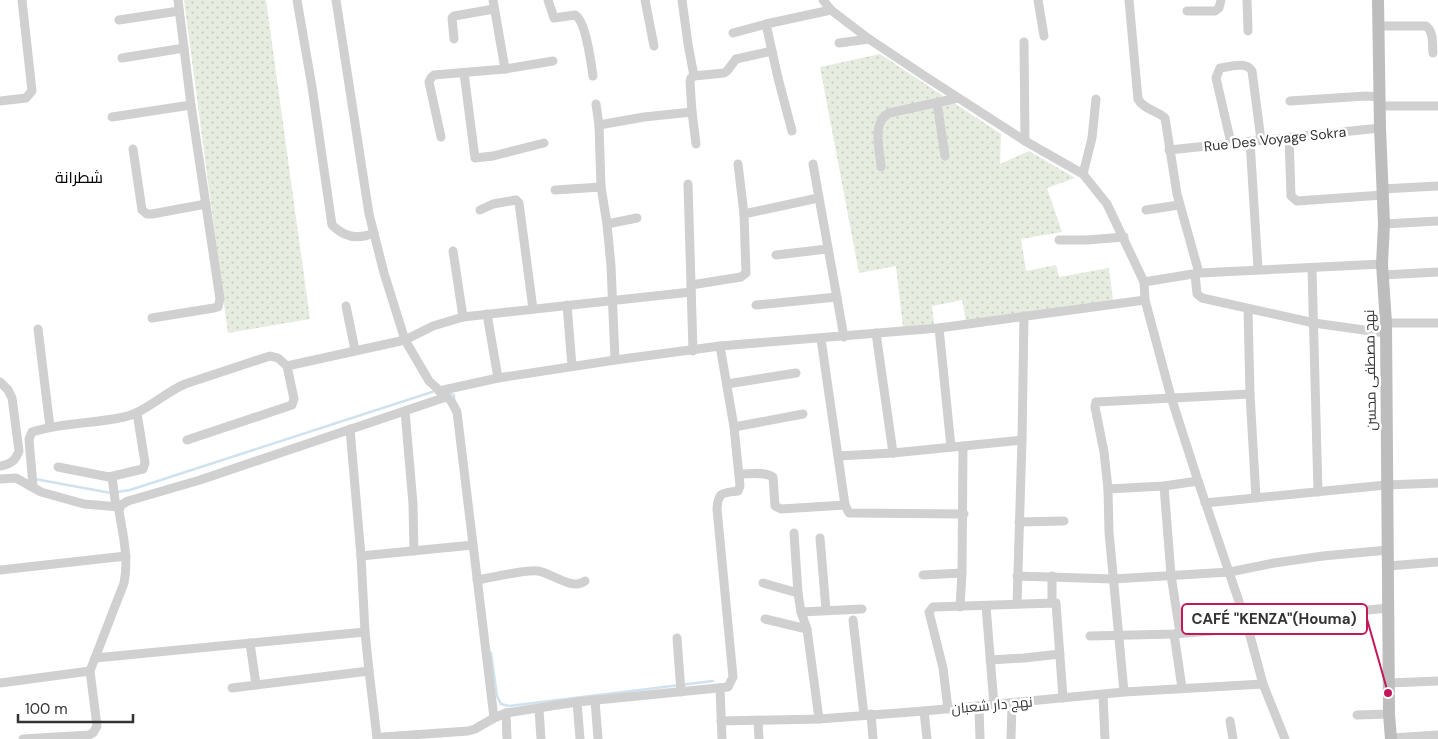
<svg xmlns="http://www.w3.org/2000/svg" width="1438" height="739" font-family="'DM Sans',Cairo,sans-serif">
  <style>
    .grass { fill: url(#grass-dots) }
    .lines { fill: none; stroke-linecap: round; stroke-linejoin: round }
    .stream { stroke: #cfe2ee; stroke-width: 2.5 }
    .minor { stroke: #d0d0d0; stroke-width: 9 }
    .secondary { stroke: #bdbdbd; stroke-width: 12 }
    .labels { text-anchor: middle; stroke-width: 5; stroke-linejoin: round; paint-order: stroke }
    .street-label { font-size: 14px; fill: #333; stroke: #fff }
    .quarter-label { font-size: 16px; fill: #000; stroke: #fff }
    .leader { fill: none; stroke: #c2185b; stroke-width: 2 }
    .callout-dot { fill: #c2185b; stroke: #fff; stroke-width: 2 }
    .callout { fill: #fff; stroke: #c2185b; stroke-width: 2 }
    .callout-label { font-size: 15px; text-anchor: middle; font-weight: bold; fill: #333 }
  </style>
  <defs>
    <pattern id="grass-dots" width="8" height="8" patternUnits="userSpaceOnUse" patternTransform="scale(1.25)"><rect width="8" height="8" fill="#e6ecdf"/><path d="M2 2h.1M6 6h.1" fill="none" stroke="#c6cbc0" stroke-width="1.8" stroke-linecap="round"/></pattern>
  </defs>
  <rect width="100%" height="100%" fill="#fff"/>
  <g class="grass">
    <path d="M184,0H266L310,319L228,333Z"/>
    <path d="M880,54L1001,134L1000,164L1029,151L1075,178L1047,188L1062,232L1021,239L1026,271L1056,265L1059,277L1109,268L1113,300L966,321L962,300L932,306L934,324L903,327L896,266L859,273L820,67Z"/>
  </g>
  <g class="lines">
    <g class="stream">
      <path d="M448,392L454,395V400"/>
      <path d="M35,479L111,493"/>
      <path d="M117,492L130,490L435,391"/>
      <path d="M491,653L497,696L501,704L509,706L713,681"/>
    </g>
    <g class="minor">
      <path d="M297,0L312,87L332,225C344,237 358,240 374,233"/>
      <path d="M336,0L369,214L384,273L405,340L429,381L451,401L457,412L494,718"/>
      <path d="M493,0L505,69"/>
      <path d="M548,0L554,18L575,15C586,21 591,63 593,76"/>
      <path d="M645,0L654,46"/>
      <path d="M682,0L688,44L694,76L691,78L690,82L692,112L696,144"/>
      <path d="M823,0L831,10L869,39L926,77L1025,141L1083,174L1107,204L1144,282L1145,300L1171,397L1198,481L1248,628L1263,684L1285,739"/>
      <path d="M1038,0L1044,36"/>
      <path d="M1129,0L1138,99C1144,110 1156,110 1165,118L1177,194L1199,273"/>
      <path d="M1247,0L1248,31"/>
      <path d="M1187,11H1215L1219,8L1221,0"/>
      <path d="M119,20L179,11"/>
      <path d="M1379,26H1426C1434,32 1432,43 1433,53"/>
      <path d="M733,33L766,24"/>
      <path d="M454,39L452,18L454,16L494,9"/>
      <path d="M1024,42L1025,141"/>
      <path d="M839,43L869,39"/>
      <path d="M122,58L184,48"/>
      <path d="M464,73L475,158L493,156L544,143"/>
      <path d="M694,76L724,73L727,71L736,59L772,51"/>
      <path d="M0,101L26,98L32,91L22,0"/>
      <path d="M1290,101L1366,96L1380,97"/>
      <path d="M937,103L945,156"/>
      <path d="M596,104L599,125L601,187L607,224L611,266L615,360"/>
      <path d="M1381,106H1438"/>
      <path d="M112,117L191,105"/>
      <path d="M599,125L644,117L692,112"/>
      <path d="M792,131L778,78L766,24L831,10"/>
      <path d="M441,137L429,82L431,78L434,75L505,69L553,61"/>
      <path d="M1289,137L1291,196L1297,201L1383,195"/>
      <path d="M1250,141L1258,269"/>
      <path d="M1231,143L1216,78L1220,68C1230,67 1246,61 1252,71L1261,140"/>
      <path d="M133,149L142,210L147,214H152L206,204"/>
      <path d="M1169,150L1380,128"/>
      <path d="M813,164L844,337"/>
      <path d="M881,167C880,149 871,123 889,113L958,98"/>
      <path d="M1083,174L1092,138L1096,99"/>
      <path d="M688,184L693,351"/>
      <path d="M1382,189L1438,186"/>
      <path d="M555,190L601,187"/>
      <path d="M480,210L493,204L516,200L519,203L533,309"/>
      <path d="M1146,210L1179,205"/>
      <path d="M744,214L818,198"/>
      <path d="M607,224L637,218"/>
      <path d="M1384,224L1438,221"/>
      <path d="M1059,240H1087L1124,237"/>
      <path d="M453,251L463,317"/>
      <path d="M776,255L827,249"/>
      <path d="M1312,269L1318,492"/>
      <path d="M1195,274L1197,294L1202,298L1314,323L1385,333"/>
      <path d="M1383,275L1438,272"/>
      <path d="M1144,282L1199,273L1382,264"/>
      <path d="M691,285L741,277L746,273L744,214L738,164"/>
      <path d="M567,305L572,366"/>
      <path d="M756,305L837,297"/>
      <path d="M346,306L355,350"/>
      <path d="M1248,310L1250,394L1256,498"/>
      <path d="M487,314L498,378"/>
      <path d="M152,318L214,308L218,307L220,299L191,105L178,0"/>
      <path d="M1386,323H1438"/>
      <path d="M939,328L951,447"/>
      <path d="M38,329L50,427"/>
      <path d="M876,333L893,453"/>
      <path d="M821,339L845,505L849,513L964,514"/>
      <path d="M287,366L405,340L433,326L463,317L691,292"/>
      <path d="M0,382L8,390L12,398L19,451C15,461 11,464 0,466"/>
      <path d="M727,384L796,373"/>
      <path d="M439,391L498,378L615,360L720,346L939,328L1145,300"/>
      <path d="M405,411L413,504L414,551"/>
      <path d="M734,427L803,414"/>
      <path d="M350,429L361,556"/>
      <path d="M838,456L893,453L1022,440"/>
      <path d="M58,467L109,477L143,469L145,463L137,413"/>
      <path d="M739,474C750,474 764,471 773,477L775,506L781,509L845,505"/>
      <path d="M112,477L116,507"/>
      <path d="M0,479L16,478L41,492L84,504L120,507"/>
      <path d="M33,486L29,439L32,432C62,422 93,424 124,417C146,412 164,393 185,384L270,356L278,358L287,366L294,399L292,405L187,440"/>
      <path d="M1164,486L1171,575L1180,633"/>
      <path d="M1108,489L1104,452L1095,407L1096,402L1250,394"/>
      <path d="M1205,503L1386,485L1438,483"/>
      <path d="M1019,522L1064,521"/>
      <path d="M794,533L798,593L801,612L807,629L819,719"/>
      <path d="M820,538L826,610"/>
      <path d="M1388,566L1438,562"/>
      <path d="M0,570L126,556"/>
      <path d="M923,575L962,573"/>
      <path d="M1017,576L1113,579L1230,572L1274,563L1323,556L1388,550"/>
      <path d="M477,580C490,578 527,569 538,571C552,573 572,591 585,581"/>
      <path d="M763,583L798,593"/>
      <path d="M1052,602V576"/>
      <path d="M1017,604L1022,440L1024,316"/>
      <path d="M986,606L994,705"/>
      <path d="M960,607L962,573L963,446"/>
      <path d="M801,612L862,609"/>
      <path d="M1289,618L1388,608"/>
      <path d="M765,619L807,629"/>
      <path d="M853,620L864,715"/>
      <path d="M1174,634L1182,688"/>
      <path d="M1090,636L1174,634L1248,628"/>
      <path d="M677,638L681,692"/>
      <path d="M250,643L256,685"/>
      <path d="M95,658L365,632"/>
      <path d="M990,660L1024,658L1060,654"/>
      <path d="M369,671L365,632L361,556L473,545"/>
      <path d="M0,683L90,671"/>
      <path d="M1389,683L1438,681"/>
      <path d="M232,688L369,671L377,738"/>
      <path d="M720,688L722,739"/>
      <path d="M1124,692L1109,532L1108,489L1164,486L1198,481"/>
      <path d="M1103,695L1105,739"/>
      <path d="M595,700L598,739"/>
      <path d="M577,702L580,739"/>
      <path d="M979,706L980,739"/>
      <path d="M539,709L541,739"/>
      <path d="M948,709L943,668L929,612L933,607L1056,603L1063,698"/>
      <path d="M924,711L927,739"/>
      <path d="M506,713L507,739"/>
      <path d="M871,714L873,739"/>
      <path d="M1357,715L1389,714"/>
      <path d="M721,721L819,719L924,711L1124,692L1263,684"/>
      <path d="M758,721L759,739"/>
      <path d="M1230,721L1233,739"/>
      <path d="M1391,738L1438,735"/>
      <path d="M23,739L89,735L93,733L97,726L90,671L124,583C129,559 123,535 119,511L121,505L128,501L200,480L446,397"/>
      <path d="M377,739L383,737L468,731L475,729L494,718L506,713L577,702L728,687L733,677L717,509C718,491 723,493 738,491L740,486L734,427L720,346"/>
      <path d="M1011,739L1012,704"/>
    </g>
    <path class="secondary" d="M1378,0L1380,128L1384,224L1382,264L1386,323L1389,714L1391,739"/>
  </g>
  <g class="labels">
    <g class="street-label">
      <text transform="translate(1275 139) rotate(-6)" y="5">Rue Des Voyage Sokra</text>
      <text transform="translate(1370 370) rotate(-91)" y="5">نهج مصطفى محسن</text>
      <text transform="translate(992 705) rotate(-5)" y="5">نهج دار شعبان</text>
    </g>
    <g class="quarter-label">
      <text x="79" y="183">شطرانة</text>
    </g>
  </g>
  <path class="leader" d="M1388 693L1367 619"/>
  <circle class="callout-dot" cx="1388" cy="693" r="5"/>
  <rect class="callout" x="1182" y="604" width="185" height="30" rx="5"/>
  <g class="callout-label">
    <text x="1274" y="624">CAFÉ "KENZA"(Houma)</text>
  </g>
  <path d="M18 714v8h115v-8" fill="none" stroke="#333333" stroke-width="2.5"/>
  <text x="25" y="714" font-size="15" fill="#333333" stroke="#ffffff" stroke-width="4" paint-order="stroke">100 m</text>
</svg>
